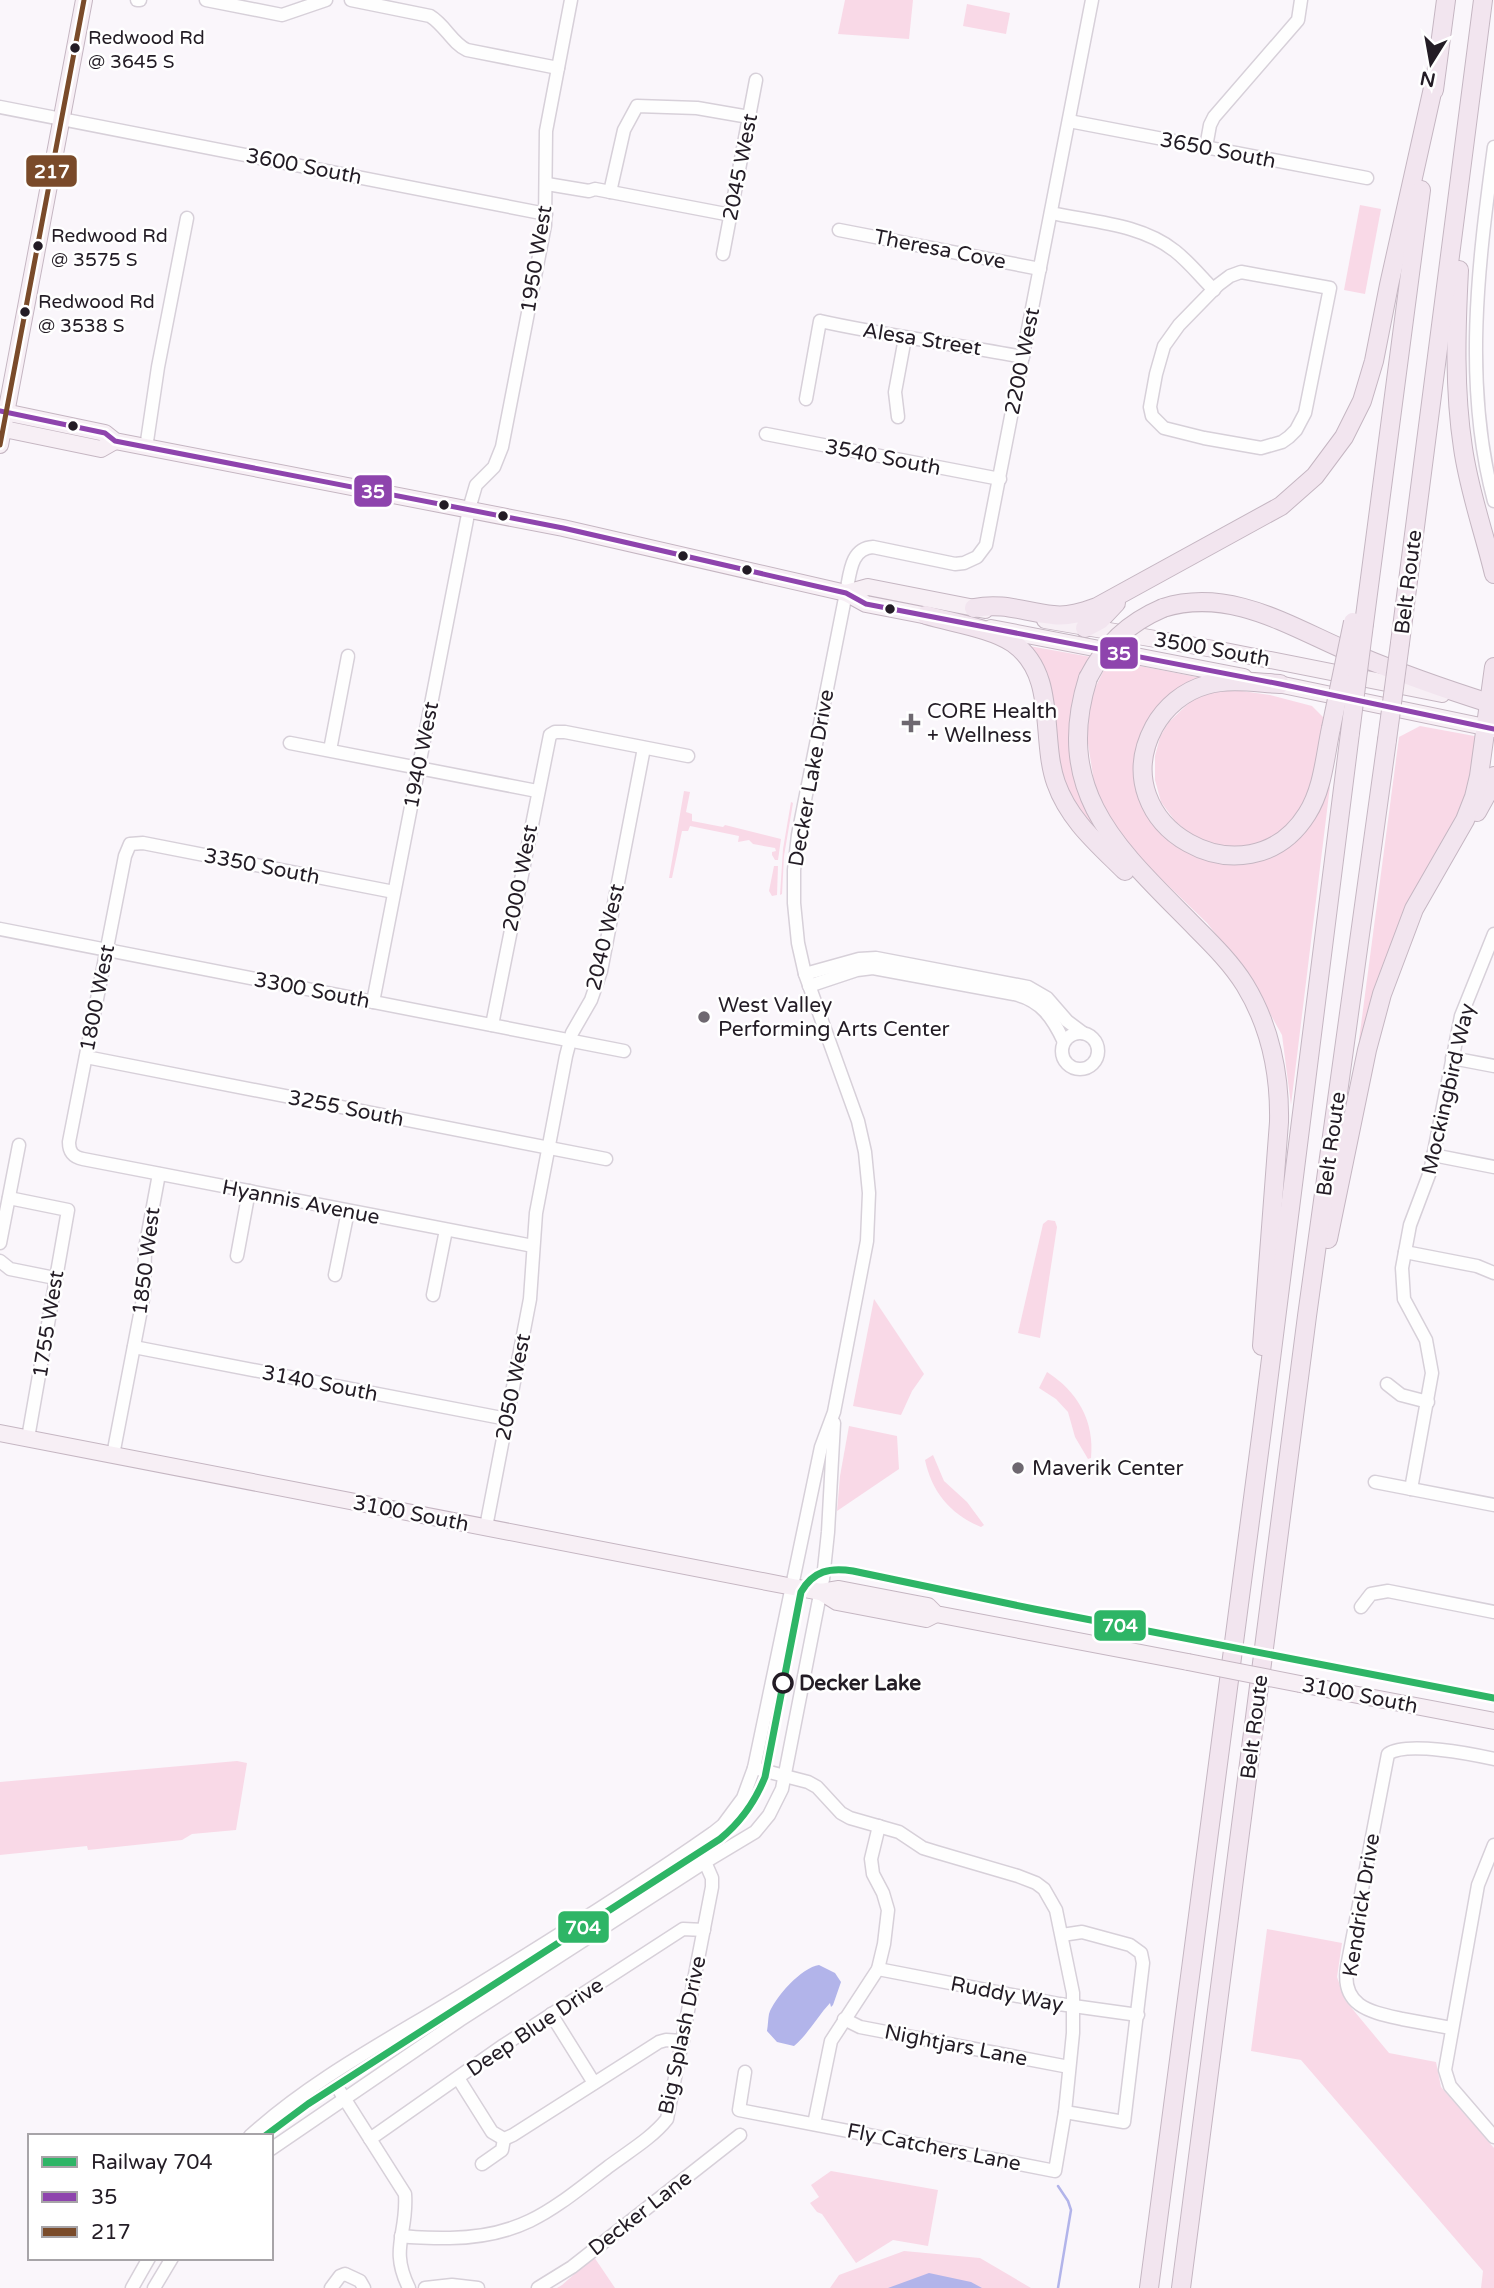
<svg xmlns="http://www.w3.org/2000/svg" width="1494" height="2288" font-family="'Varela Round',sans-serif">
  <style>
    .green { fill: #f9d9e7 }
    .water { fill: #b2b4ea }
    .lines { fill: none; stroke-linecap: round; stroke-linejoin: round }
    .stream { stroke: #b2b4ea; stroke-width: 2.5 }
    .minor-casing { stroke: #d7d0d9; stroke-width: 15 }
    .major-casing { stroke: #c5b6c2; stroke-width: 18 }
    .highway-casing { stroke: #c5b6c2; stroke-width: 20 }
    .minor { stroke: #fefefe; stroke-width: 12 }
    .major { stroke: #f7eff5; stroke-width: 16 }
    .highway { stroke: #f2e5ef; stroke-width: 18 }
    .major-bridge-casing { stroke: #c5b6c2; stroke-width: 18; stroke-linecap: butt }
    .highway-bridge-casing { stroke: #c5b6c2; stroke-width: 20; stroke-linecap: butt }
    .major-bridge { stroke: #f7eff5; stroke-width: 16 }
    .highway-bridge { stroke: #f2e5ef; stroke-width: 18 }
    .bus-1-casing { stroke: #fff; stroke-width: 10 }
    .bus-2-casing { stroke: #fff; stroke-width: 10 }
    .bus-1 { stroke: #8e44ad; stroke-width: 5 }
    .bus-2 { stroke: #7a4b2a; stroke-width: 5 }
    .rail-1-casing { stroke: #fff; stroke-width: 12 }
    .rail-1 { stroke: #2eb566; stroke-width: 7 }
    .bus-dot { fill: #231c25; stroke: #fff; stroke-width: 2.5 }
    .poi-dot { fill: #6e6870; stroke: #fff; stroke-width: 2.5 }
    .stop-dot { fill: #fff; stroke: #231c25; stroke-width: 3.5 }
    .labels { text-anchor: middle; stroke-width: 5; stroke-linejoin: round; paint-order: stroke }
    .bus-label { font-size: 19px; fill: #231c25; stroke: #fff; text-anchor: start }
    .street-label { font-size: 21px; fill: #231c25; stroke: #fff }
    .poi-label { font-size: 21px; fill: #231c25; stroke: #fff; text-anchor: start }
    .stop-label { font-size: 21px; font-weight: bold; fill: #231c25; stroke: #fff; text-anchor: start }
    .line-badge { stroke: #fff; stroke-width: 2.5 }
    .badge-label { font-size: 19px; text-anchor: middle; font-weight: bold; fill: #fff }
  </style>
  <rect width="100%" height="100%" fill="#faf6fb"/>
  <g class="green">
    <path d="M845,0H913L909,39L838,34Z"/>
    <path d="M967,4L1010,13L1006,34L963,26Z"/>
    <path d="M1360,205L1381,209L1365,294L1344,290Z"/>
    <path d="M1029,646L1091,657C1086,667 1081,677 1077,687C1057,746 1098,807 1121,858L1072,805L1059,769Z"/>
    <path d="M1109,660L1207,679L1169,699L1143,796C1149,807 1153,826 1162,834C1195,865 1249,875 1287,848C1308,834 1319,808 1330,786L1291,1105L1282,1035L1249,976L1207,923L1147,865L1110,825L1094,782L1087,737L1091,696Z"/>
    <path d="M1235,690L1270,695L1312,706L1328,722L1313,792L1298,822L1259,847L1205,846L1175,821L1161,802L1155,780V756L1160,737L1168,723L1194,698L1208,693Z"/>
    <path d="M1420,726L1480,737L1467,808L1364,1041L1359,1040L1399,737Z"/>
    <path d="M684,791L690,792L686,812L692,814V821L723,827L725,825L781,839L778,860H775L772,855V852L776,851L775,848L753,844L749,840L738,842L739,836L690,826L688,831H682L672,878H669Z"/>
    <path d="M791,802L793,803L784,856L782,894L780,895L783,849Z"/>
    <path d="M774,866H778L777,895L772,896L769,891Z"/>
    <path d="M1048,1220L1055,1221L1057,1227L1040,1338L1018,1333L1043,1224Z"/>
    <path d="M874,1299L924,1374L912,1391L901,1415L853,1406Z"/>
    <path d="M1047,1372C1077,1391 1095,1421 1091,1458L1088,1459L1075,1437L1068,1412L1056,1399L1039,1388Z"/>
    <path d="M849,1426L897,1436L899,1469L837,1511L840,1476Z"/>
    <path d="M933,1455L944,1481L967,1502L984,1525L981,1527C950,1514 932,1492 925,1460Z"/>
    <path d="M237,1761L247,1763L236,1830L192,1834L182,1840L88,1850L87,1846L0,1855V1782Z"/>
    <path d="M1267,1929L1342,1943L1337,1977L1345,2000L1389,2053L1436,2062L1441,2087L1494,2148V2288H1481L1483,2271L1301,2060L1251,2051Z"/>
    <path d="M831,2171L938,2190L928,2246L893,2240L856,2263L822,2214L817,2212L810,2203L819,2197L811,2185Z"/>
    <path d="M904,2251L980,2258L1031,2288H830L839,2275Z"/>
    <path d="M594,2257L615,2288H557L562,2285Z"/>
  </g>
  <g class="water">
    <path d="M819,1965L835,1973L841,1982L833,2005L831,2007L830,2003C817,2017 809,2033 794,2046L777,2042L767,2031C768,2025 768,2019 769,2014C774,1998 802,1967 819,1965Z"/>
    <path d="M929,2273L971,2282L982,2288H888Z"/>
  </g>
  <g class="lines">
    <path class="stream" d="M1058,2288L1071,2210L1068,2201L1058,2186"/>
    <g class="minor-casing">
      <g id="minor">
        <path d="M137,0H140"/>
        <path d="M206,0L282,15L326,0"/>
        <path d="M351,0L430,16C445,25 452,43 467,50L558,68"/>
        <path d="M0,107L546,214"/>
        <path d="M1069,121L1367,178"/>
        <path d="M1206,147L1210,125L1214,117L1298,20L1301,0"/>
        <path d="M1494,147C1478,265 1463,385 1494,501"/>
        <path d="M547,184L589,191L595,189L731,215"/>
        <path d="M610,192L624,130L637,106L697,108L749,117"/>
        <path d="M1051,213C1093,222 1141,224 1175,251C1189,262 1201,277 1214,290"/>
        <path d="M839,230L1040,269"/>
        <path d="M723,254L756,80"/>
        <path d="M1241,272L1330,288L1305,413L1296,430L1289,437L1282,442L1261,448L1204,438L1164,428L1152,416L1150,407L1156,374L1164,346L1179,325L1218,285L1230,276Z"/>
        <path d="M806,399L820,321C887,336 956,344 1023,357"/>
        <path d="M898,417L895,392L905,338"/>
        <path d="M766,434L1000,479"/>
        <path d="M146,448L158,367L187,218"/>
        <path d="M290,743L537,791"/>
        <path d="M330,750L348,656"/>
        <path d="M394,892L143,843L130,844L125,856L69,1142C69,1152 73,1157 83,1159L533,1246"/>
        <path d="M0,929L624,1051"/>
        <path d="M805,974L859,959L876,958L1028,987L1047,998L1067,1021L1083,1033"/>
        <path d="M809,986L857,970L873,968L1014,994C1041,1000 1053,1018 1064,1042"/>
        <path d="M373,1002L469,509L476,485L494,467L502,447L545,225L546,131L571,0"/>
        <path d="M492,1025L550,735L555,732H565L688,756"/>
        <circle cx="1080" cy="1051" r="18"/>
        <path d="M86,1057L606,1159"/>
        <path d="M1452,1058L1494,1066"/>
        <path d="M1433,1155L1494,1167"/>
        <path d="M9,1198L68,1210L28,1438"/>
        <path d="M0,1243L19,1145"/>
        <path d="M1405,1252L1477,1266L1494,1273"/>
        <path d="M237,1256L249,1191"/>
        <path d="M0,1261L10,1269L55,1278"/>
        <path d="M335,1275L348,1211"/>
        <path d="M433,1295L446,1230"/>
        <path d="M134,1347L507,1419"/>
        <path d="M1387,1384L1401,1395L1428,1402"/>
        <path d="M113,1455L144,1294L145,1249L159,1174"/>
        <path d="M1375,1482L1494,1505"/>
        <path d="M1411,1489L1432,1373L1426,1340L1404,1299L1402,1268L1410,1225L1430,1172L1461,1016L1494,934"/>
        <path d="M486,1527L530,1299L536,1213L566,1056L572,1033L591,1000L601,971L644,748"/>
        <path d="M1361,1607L1371,1594L1388,1591L1494,1612"/>
        <path d="M1494,1845L1478,1885L1445,2070L1450,2086L1494,2137"/>
        <path d="M1062,1935L1082,1932L1130,1945L1141,1953L1143,1963L1124,2122L1065,2112"/>
        <path d="M878,1969L1059,2004L1138,2015"/>
        <path d="M551,2014L594,2083"/>
        <path d="M844,2019L860,2027L1069,2067"/>
        <path d="M1451,2028C1435,2025 1418,2022 1402,2019C1371,2012 1341,2007 1347,1967L1388,1754C1406,1741 1472,1754 1494,1759"/>
        <path d="M745,2072L739,2110L1055,2171L1065,2112L1073,2033V1993L1056,1910L1044,1889L1036,1883L1018,1876L936,1852L923,1848L899,1832L850,1818L841,1813L817,1787L808,1782L754,1768"/>
        <path d="M458,2078L492,2132L504,2139L513,2135L659,2042L666,2040L683,2041"/>
        <path d="M339,2090L405,2194C408,2234 389,2248 409,2288"/>
        <path d="M814,2124L831,2041L878,1969L884,1944L888,1910L883,1893L873,1874L871,1859L879,1826"/>
        <path d="M250,2136C317,2075 400,2034 476,1986C556,1937 636,1887 713,1833L723,1825L743,1798L754,1768L821,1447L834,1412L867,1241L869,1193L865,1152L858,1121L805,974L798,943L794,903V870L798,835L846,593C850,575 850,548 873,547L955,564L964,563L977,557L986,545L1092,0"/>
        <path d="M370,2139L504,2045L683,1929L704,1930"/>
        <path d="M271,2149L460,2020L705,1862L755,1832L769,1815L782,1789L823,1579L828,1532L834,1423"/>
        <path d="M482,2164L502,2150L504,2139"/>
        <path d="M401,2236C417,2238 433,2238 450,2238C523,2237 553,2209 608,2167C628,2152 652,2138 667,2119L712,1887V1878L705,1862"/>
        <path d="M132,2288L149,2258"/>
        <path d="M154,2288L172,2258"/>
        <path d="M331,2288L340,2276L345,2274L360,2281L364,2288"/>
        <path d="M425,2288L452,2285L478,2288"/>
        <path d="M538,2288L572,2267L740,2135"/>
      </g>
    </g>
    <g class="major-casing">
      <g id="major">
        <path d="M0,411L105,433L115,441L563,528L846,593L866,604L938,618"/>
        <path d="M0,428L101,449L115,441"/>
        <path d="M0,445L84,0"/>
        <path d="M846,593L868,587L985,610"/>
        <path d="M1045,620L1225,651L1442,694"/>
        <path d="M991,628L1244,677"/>
        <path d="M1269,682L1494,729"/>
        <path d="M0,1433L793,1587L821,1592L839,1589L917,1604L928,1606L936,1614L1188,1662"/>
        <path d="M821,1592L837,1602L926,1619L936,1614"/>
        <path d="M1300,1684L1494,1721"/>
      </g>
    </g>
    <g class="highway-casing">
      <g id="highway">
        <path d="M1434,90L1446,0"/>
        <path d="M1459,270C1456,329 1454,389 1463,448C1469,491 1484,532 1494,574"/>
        <path d="M974,608C1004,602 1024,612 1053,615C1068,617 1083,612 1097,607L1281,506L1315,476L1344,437L1362,401L1374,361L1389,285L1435,79"/>
        <path d="M1163,608C1233,586 1295,630 1359,656C1402,674 1445,689 1489,703"/>
        <path d="M926,615C952,623 991,628 1013,643C1058,675 1040,738 1056,783C1069,820 1098,844 1125,871"/>
        <path d="M1364,624L1421,190"/>
        <path d="M1085,628L1100,620L1116,603"/>
        <path d="M1400,643L1483,0"/>
        <path d="M1088,678C1051,796 1123,853 1197,929C1214,946 1232,964 1245,985C1270,1026 1280,1075 1279,1122L1262,1346"/>
        <path d="M1280,684C1257,683 1230,678 1206,685C1184,691 1165,707 1154,727C1101,826 1248,908 1307,814C1323,789 1325,756 1331,728"/>
        <path d="M1477,812L1488,792L1494,776"/>
        <path d="M1328,1239L1367,1050L1382,994L1414,909L1465,820L1474,797L1479,776L1494,667"/>
        <path d="M1149,2288L1263,1422L1350,733"/>
        <path d="M1181,2288L1307,1316L1387,740"/>
      </g>
    </g>
    <use href="#minor" class="minor"/>
    <use href="#major" class="major"/>
    <use href="#highway" class="highway"/>
    <g class="major-bridge-casing">
      <path id="major-bridge" d="M1188,1662L1300,1684"/>
    </g>
    <g class="highway-bridge-casing">
      <g id="highway-bridge">
        <path d="M1088,678C1105,645 1128,623 1163,608"/>
        <path d="M1331,728L1353,622"/>
        <path d="M1350,733L1364,624"/>
        <path d="M1387,740L1400,643"/>
      </g>
    </g>
    <use href="#major-bridge" class="major-bridge"/>
    <use href="#highway-bridge" class="highway-bridge"/>
    <g class="bus-1-casing">
      <path id="bus-1" d="M0,411L105,433L115,441L563,528L846,593L866,604L1280,684L1494,729"/>
    </g>
    <g class="bus-2-casing">
      <path id="bus-2" d="M0,445L84,0"/>
    </g>
    <use href="#bus-1" class="bus-1"/>
    <use href="#bus-2" class="bus-2"/>
    <g class="rail-1-casing">
      <path id="rail-1" d="M265,2136L308,2104L720,1839C741,1822 755,1802 765,1777L801,1592C813,1571 830,1567 853,1571L1034,1609L1494,1698"/>
    </g>
    <use href="#rail-1" class="rail-1"/>
  </g>
  <g class="bus-dot">
    <circle cx="75" cy="48" r="6"/>
    <circle cx="38" cy="246" r="6"/>
    <circle cx="25" cy="312" r="6"/>
    <circle cx="73" cy="426" r="6"/>
    <circle cx="444" cy="505" r="6"/>
    <circle cx="503" cy="516" r="6"/>
    <circle cx="683" cy="556" r="6"/>
    <circle cx="747" cy="570" r="6"/>
    <circle cx="890" cy="609" r="6"/>
  </g>
  <g class="poi-dot">
    <path d="M907.5 712.5h7v7h7v7h-7v7h-7v-7h-7v-7h7z"/>
    <circle cx="704" cy="1017" r="7"/>
    <circle cx="1018" cy="1468" r="7"/>
  </g>
  <circle class="stop-dot" cx="783" cy="1683" r="9"/>
  <g class="labels">
    <g class="bus-label">
      <text x="88" y="44">Redwood Rd<tspan x="88" dy="24">@ 3645 S</tspan></text>
      <text x="51" y="242">Redwood Rd<tspan x="51" dy="24">@ 3575 S</tspan></text>
      <text x="38" y="308">Redwood Rd<tspan x="38" dy="24">@ 3538 S</tspan></text>
    </g>
    <g class="street-label">
      <text transform="translate(1218 150) rotate(11)" y="7">3650 South</text>
      <text transform="translate(304 166) rotate(11)" y="7">3600 South</text>
      <text transform="translate(740 167) rotate(-79)" y="7">2045 West</text>
      <text transform="translate(940 249) rotate(11)" y="7">Theresa Cove</text>
      <text transform="translate(536 259) rotate(-81)" y="7">1950 West</text>
      <text transform="translate(922 339) rotate(9)" y="7">Alesa Street</text>
      <text transform="translate(1022 361) rotate(-79)" y="7">2200 West</text>
      <text transform="translate(883 457) rotate(11)" y="7">3540 South</text>
      <text transform="translate(1408 582) rotate(-83)" y="7">Belt Route</text>
      <text transform="translate(1212 649) rotate(10)" y="7">3500 South</text>
      <text transform="translate(421 755) rotate(-79)" y="7">1940 West</text>
      <text transform="translate(811 778) rotate(-80)" y="7">Decker Lake Drive</text>
      <text transform="translate(262 866) rotate(11)" y="7">3350 South</text>
      <text transform="translate(520 878) rotate(-79)" y="7">2000 West</text>
      <text transform="translate(605 937) rotate(-77)" y="7">2040 West</text>
      <text transform="translate(312 990) rotate(11)" y="7">3300 South</text>
      <text transform="translate(97 998) rotate(-79)" y="7">1800 West</text>
      <text transform="translate(1448 1089) rotate(-77)" y="7">Mockingbird Way</text>
      <text transform="translate(346 1108) rotate(11)" y="7">3255 South</text>
      <text transform="translate(1331 1144) rotate(-82)" y="7">Belt Route</text>
      <text transform="translate(301 1202) rotate(11)" y="7">Hyannis Avenue</text>
      <text transform="translate(146 1261) rotate(-83)" y="7">1850 West</text>
      <text transform="translate(48 1324) rotate(-81)" y="7">1755 West</text>
      <text transform="translate(320 1383) rotate(11)" y="7">3140 South</text>
      <text transform="translate(513 1387) rotate(-79)" y="7">2050 West</text>
      <text transform="translate(411 1513) rotate(11)" y="7">3100 South</text>
      <text transform="translate(1360 1695) rotate(11)" y="7">3100 South</text>
      <text transform="translate(1254 1727) rotate(-83)" y="7">Belt Route</text>
      <text transform="translate(1361 1905) rotate(-81)" y="7">Kendrick Drive</text>
      <text transform="translate(1007 1994) rotate(11)" y="7">Ruddy Way</text>
      <text transform="translate(535 2027) rotate(-34)" y="7">Deep Blue Drive</text>
      <text transform="translate(682 2035) rotate(-78)" y="7">Big Splash Drive</text>
      <text transform="translate(956 2045) rotate(11)" y="7">Nightjars Lane</text>
      <text transform="translate(934 2147) rotate(11)" y="7">Fly Catchers Lane</text>
      <text transform="translate(640 2213) rotate(-38)" y="7">Decker Lane</text>
    </g>
    <g class="poi-label">
      <text x="927" y="718">CORE Health<tspan x="927" dy="24">+ Wellness</tspan></text>
      <text x="718" y="1012">West Valley<tspan x="718" dy="24">Performing Arts Center</tspan></text>
      <text x="1032" y="1475">Maverik Center</text>
    </g>
    <g class="stop-label">
      <text x="799" y="1690">Decker Lake</text>
    </g>
  </g>
  <g class="line-badge">
    <rect x="25" y="154" width="53" height="34" rx="7" fill="#7a4b2a"/>
    <rect x="353" y="474" width="40" height="34" rx="7" fill="#8e44ad"/>
    <rect x="1099" y="636" width="40" height="34" rx="7" fill="#8e44ad"/>
    <rect x="1093" y="1609" width="54" height="33" rx="7" fill="#2eb566"/>
    <rect x="557" y="1910" width="53" height="34" rx="7" fill="#2eb566"/>
  </g>
  <g class="badge-label">
    <text x="52" y="178">217</text>
    <text x="373" y="498">35</text>
    <text x="1119" y="660">35</text>
    <text x="1120" y="1632">704</text>
    <text x="583" y="1934">704</text>
  </g>
  <rect x="28" y="2134" width="245" height="126" fill="#ffffff" stroke="#a7a4a8" stroke-width="2"/>
  <rect x="42" y="2157" width="35" height="10" fill="#2eb566" stroke="#a7a4a8" stroke-width="2"/>
  <text x="91" y="2169" font-size="21" fill="#231c25">Railway 704</text>
  <rect x="42" y="2192" width="35" height="10" fill="#8e44ad" stroke="#a7a4a8" stroke-width="2"/>
  <text x="91" y="2204" font-size="21" fill="#231c25">35</text>
  <rect x="42" y="2227" width="35" height="10" fill="#7a4b2a" stroke="#a7a4a8" stroke-width="2"/>
  <text x="91" y="2239" font-size="21" fill="#231c25">217</text>
  <g transform="translate(1431 63) rotate(191)" stroke="#ffffff" stroke-width="5" paint-order="stroke">
  <path d="M0-5L12 26L0 18L-12 26Z" fill="#231c25"/>
  <text y="-10" font-size="19" font-weight="bold" text-anchor="middle" fill="#231c25">N</text>
  </g>
</svg>
